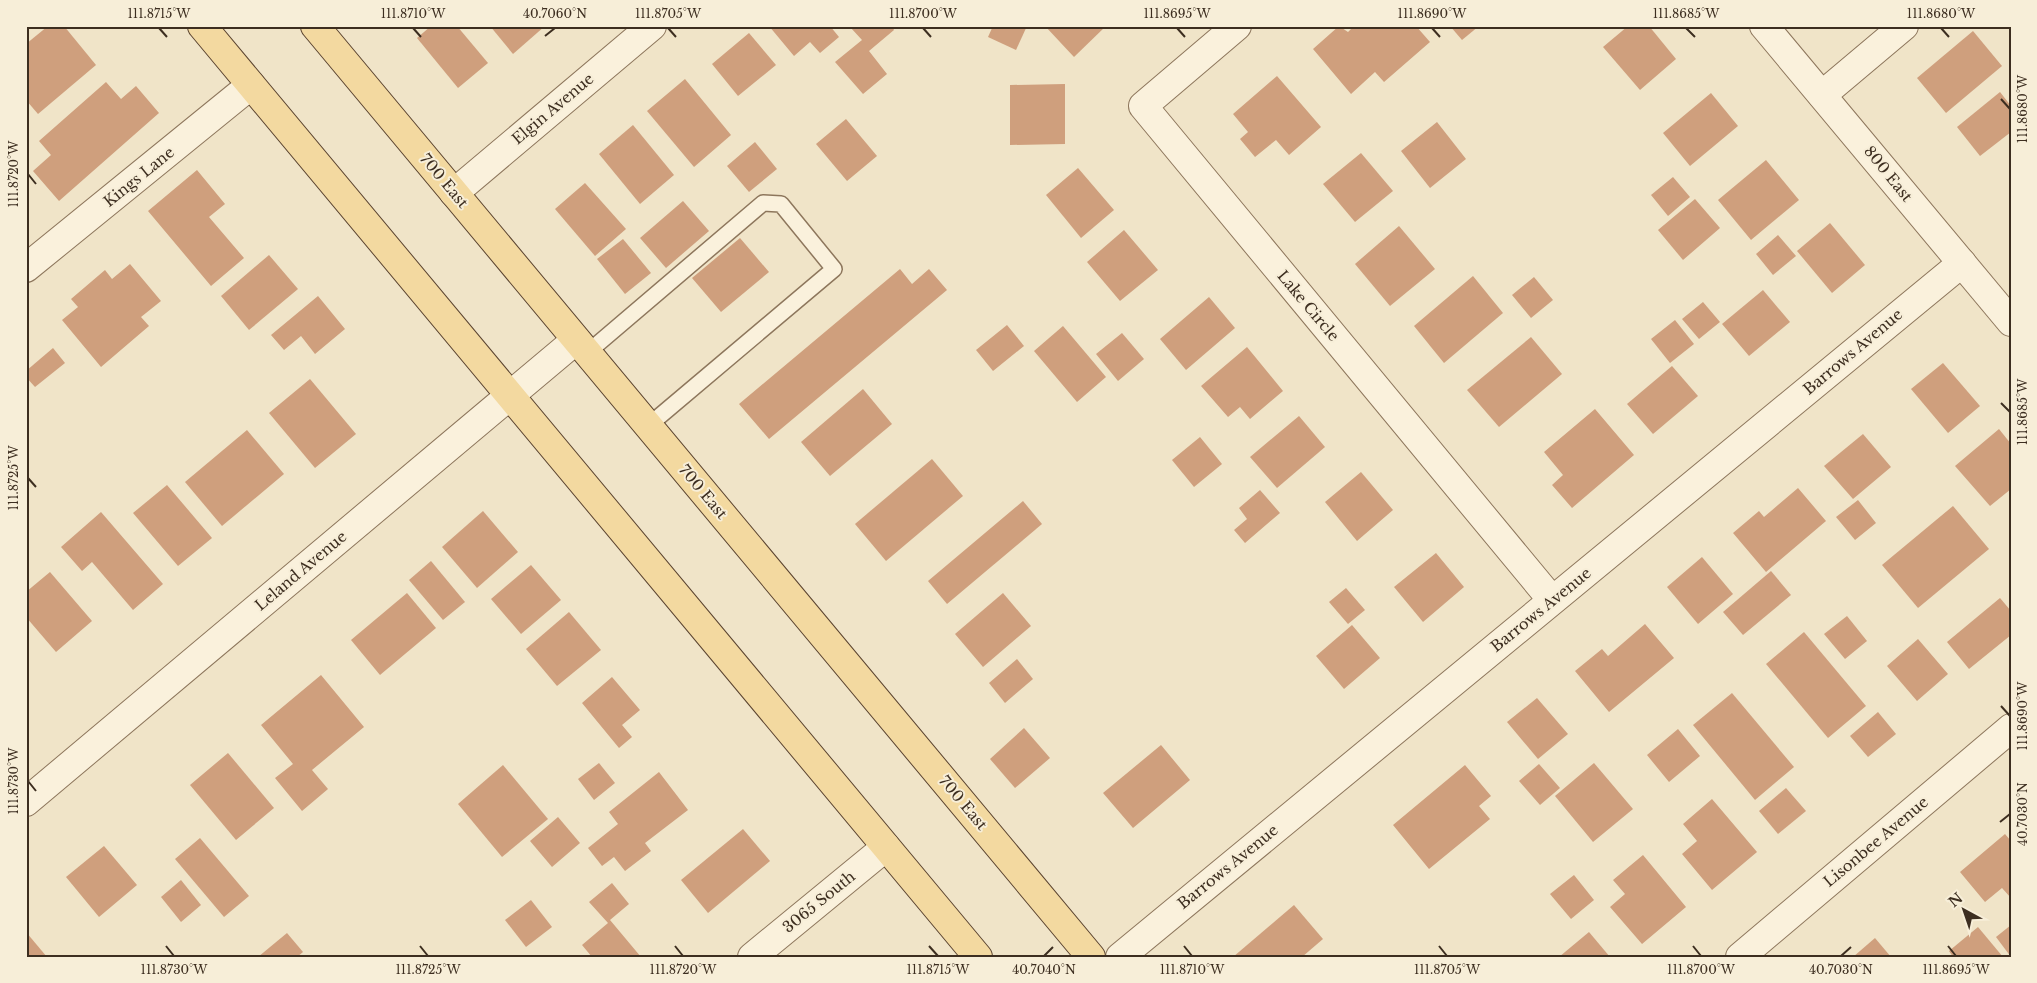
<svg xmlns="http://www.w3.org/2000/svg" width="2037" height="983" font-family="'Libre Baskerville',serif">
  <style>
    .building { fill: #cf9f7d }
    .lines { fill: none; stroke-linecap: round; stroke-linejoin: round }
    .service-casing { stroke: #8d765c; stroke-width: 18 }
    .minor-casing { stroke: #8d765c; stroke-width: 30 }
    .primary-casing { stroke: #5b4430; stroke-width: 30 }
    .service { stroke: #faf1dc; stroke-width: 15 }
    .minor { stroke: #faf1dc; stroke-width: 28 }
    .primary { stroke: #f3d9a0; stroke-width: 28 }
    .ticks { fill: none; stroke: #3d2e20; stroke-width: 2 }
    .labels { text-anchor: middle; stroke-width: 4; stroke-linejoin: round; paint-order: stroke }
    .street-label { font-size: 15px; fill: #3d2e20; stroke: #f7eed8 }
    .neatline { fill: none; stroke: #3d2e20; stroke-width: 2 }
    .ticks-label { font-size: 12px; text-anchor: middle; fill: #3d2e20 }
  </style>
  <rect width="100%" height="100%" fill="#f0e4c8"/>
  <g class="building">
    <path d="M48,26H64L96,65L38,114L26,100V44Z"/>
    <path d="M431,26H457L488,63L458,88L417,38Z"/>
    <path d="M490,26H545L513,54Z"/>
    <path d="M769,26H830L839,37L820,53L810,42L794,56Z"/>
    <path d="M853,26H892L894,30L869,51L887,74L863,94L835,62L862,40L851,28Z"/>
    <path d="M993,26H1027L1016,50L988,37Z"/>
    <path d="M1045,26H1106L1074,57Z"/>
    <path d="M1339,26L1348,32L1354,26H1416L1430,42L1384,82L1375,72L1351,94L1313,49Z"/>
    <path d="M1450,26H1479L1462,40Z"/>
    <path d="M1628,26H1649L1676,59L1640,90L1603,47Z"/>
    <path d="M1973,31L2002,66L1946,113L1917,78Z"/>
    <path d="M749,33L776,65L738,96L712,64Z"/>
    <path d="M1277,76L1321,127L1289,155L1276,140L1255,157L1240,139L1248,132L1233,114Z"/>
    <path d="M685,79L731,135L694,167L647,111Z"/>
    <path d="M106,82L121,99L136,86L159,113L59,201L33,171L51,155L39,141Z"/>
    <path d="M1065,84V144L1010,145V85Z"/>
    <path d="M2000,92L2011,106V132L1980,156L1957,127Z"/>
    <path d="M1711,93L1738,126L1690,166L1663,133Z"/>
    <path d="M846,119L877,156L847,181L816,144Z"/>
    <path d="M1437,122L1466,159L1430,188L1401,151Z"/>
    <path d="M633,125L674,175L640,204L599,154Z"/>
    <path d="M755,142L777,169L749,192L727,166Z"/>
    <path d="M1361,153L1393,191L1355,222L1323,184Z"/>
    <path d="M1766,160L1799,200L1751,240L1718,200Z"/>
    <path d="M1078,168L1114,210L1081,238L1046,195Z"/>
    <path d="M197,170L225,204L209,217L244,258L211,286L148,211Z"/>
    <path d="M1673,177L1690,197L1668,216L1651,195Z"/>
    <path d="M585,183L626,229L595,256L555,209Z"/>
    <path d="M1695,199L1720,228L1683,260L1658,230Z"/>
    <path d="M683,201L709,231L666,268L640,238Z"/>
    <path d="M1830,223L1865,265L1832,293L1797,251Z"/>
    <path d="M1399,226L1435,269L1390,306L1355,264Z"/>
    <path d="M1124,230L1158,270L1120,301L1087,262Z"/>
    <path d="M1778,235L1796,256L1773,275L1756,254Z"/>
    <path d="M740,238L769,272L721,312L692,278Z"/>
    <path d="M623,239L651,273L625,294L597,259Z"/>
    <path d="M269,255L298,289L249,330L221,296Z"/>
    <path d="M130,264L161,301L141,317L149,326L101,367L62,320L78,307L71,299L105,270L112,279Z"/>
    <path d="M900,269L912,284L929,269L947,290L769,439L739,404Z"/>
    <path d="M1473,276L1503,313L1444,363L1414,326Z"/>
    <path d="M1534,277L1553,300L1531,318L1512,295Z"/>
    <path d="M1763,290L1790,322L1749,356L1722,324Z"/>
    <path d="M318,296L345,329L315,354L301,336L284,350L271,335Z"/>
    <path d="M1209,297L1235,328L1186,370L1160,339Z"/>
    <path d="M1703,302L1720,322L1699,339L1682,319Z"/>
    <path d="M1675,320L1694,344L1670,363L1651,339Z"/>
    <path d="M1007,325L1024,346L993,371L976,350Z"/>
    <path d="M1063,326L1106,377L1077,402L1034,351Z"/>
    <path d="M1122,333L1144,359L1118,381L1096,354Z"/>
    <path d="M1531,337L1562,374L1499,427L1467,390Z"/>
    <path d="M1247,347L1283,391L1250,419L1240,407L1228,417L1201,386Z"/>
    <path d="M53,348L65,363L35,387L26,377V371Z"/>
    <path d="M1943,363L1980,406L1948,433L1911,389Z"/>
    <path d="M1672,366L1698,396L1653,434L1627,404Z"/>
    <path d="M310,379L356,434L315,468L269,413Z"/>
    <path d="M863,389L892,424L830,476L801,442Z"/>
    <path d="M1595,409L1634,455L1572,508L1552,485L1563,475L1544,452Z"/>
    <path d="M1299,416L1325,447L1277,488L1250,457Z"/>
    <path d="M1999,429L2011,444V489L1990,506L1955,466Z"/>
    <path d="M247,430L284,474L222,526L185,482Z"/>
    <path d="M1863,434L1891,467L1853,499L1824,466Z"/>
    <path d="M1200,437L1222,464L1194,487L1172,460Z"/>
    <path d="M932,459L963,496L886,561L855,524Z"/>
    <path d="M1361,472L1393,510L1357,541L1325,502Z"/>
    <path d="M167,485L212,538L178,566L133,513Z"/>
    <path d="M1798,488L1826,521L1766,572L1733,533L1759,511L1764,517Z"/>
    <path d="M1260,490L1280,513L1245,543L1234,530L1247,519L1239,508Z"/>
    <path d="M1858,500L1876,523L1855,540L1836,517Z"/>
    <path d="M1023,501L1042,524L947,604L928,581Z"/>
    <path d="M1953,506L1989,549L1918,608L1882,565Z"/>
    <path d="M483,511L518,552L477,588L442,547Z"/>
    <path d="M101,512L163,584L133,610L92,562L82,571L61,547Z"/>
    <path d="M1436,553L1464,587L1423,622L1394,587Z"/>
    <path d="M1702,557L1733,594L1698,624L1667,587Z"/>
    <path d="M431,561L465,602L443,620L409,580Z"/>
    <path d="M531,565L561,600L521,634L491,599Z"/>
    <path d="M1771,571L1791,595L1743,635L1723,612Z"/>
    <path d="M50,572L92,621L56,652L26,617V592Z"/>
    <path d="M1346,588L1365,610L1348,624L1329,602Z"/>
    <path d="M407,593L436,628L380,675L351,640Z"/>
    <path d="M1003,593L1031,626L983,667L955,634Z"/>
    <path d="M2000,598L2011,611V635L1969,669L1947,642Z"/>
    <path d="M569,612L601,650L557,686L526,649Z"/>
    <path d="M1847,616L1867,641L1845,659L1824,634Z"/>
    <path d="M1645,624L1674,658L1609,712L1575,671L1602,649L1608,656Z"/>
    <path d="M1352,625L1380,658L1344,689L1316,656Z"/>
    <path d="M1804,632L1866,706L1828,738L1766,664Z"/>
    <path d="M1918,639L1948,674L1917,701L1887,666Z"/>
    <path d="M1017,659L1033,679L1005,703L989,683Z"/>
    <path d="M321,675L364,727L312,770L328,789L302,811L275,778L293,764L261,725Z"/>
    <path d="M612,677L640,710L622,725L632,737L619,748L582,703Z"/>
    <path d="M1732,693L1794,767L1755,800L1693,725Z"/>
    <path d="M1537,698L1568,734L1538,759L1507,722Z"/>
    <path d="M1878,712L1896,734L1868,757L1850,736Z"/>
    <path d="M1024,728L1050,758L1015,788L990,759Z"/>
    <path d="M1678,729L1700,756L1669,782L1647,755Z"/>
    <path d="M1161,745L1190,780L1133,828L1103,793Z"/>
    <path d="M228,753L274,808L236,840L190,785Z"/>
    <path d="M599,763L615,783L594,800L578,779Z"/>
    <path d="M1594,763L1633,809L1593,842L1555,796Z"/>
    <path d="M1539,764L1560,788L1540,805L1519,781Z"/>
    <path d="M503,765L548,819L502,857L458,804Z"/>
    <path d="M1465,765L1491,796L1479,806L1490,819L1429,869L1393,825Z"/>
    <path d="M659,772L688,810L645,843L651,851L625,871L614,857L602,866L588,848L618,824L609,812Z"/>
    <path d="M1786,788L1806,811L1778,834L1759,811Z"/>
    <path d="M1712,799L1757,852L1712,890L1682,854L1697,841L1683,824Z"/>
    <path d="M558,817L580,843L552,867L530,841Z"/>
    <path d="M743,829L770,861L708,913L681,880Z"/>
    <path d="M2005,834L2011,841V898L2002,888L1985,902L1960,872Z"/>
    <path d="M200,838L249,896L224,917L175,859Z"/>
    <path d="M104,846L137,885L99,917L66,877Z"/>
    <path d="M1643,855L1686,907L1642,944L1610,907L1625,894L1613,880Z"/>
    <path d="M1574,875L1594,900L1571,919L1550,894Z"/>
    <path d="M181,880L201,905L181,922L161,897Z"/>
    <path d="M612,883L629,904L610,920L641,957H592L582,945L608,923L589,902Z"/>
    <path d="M531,900L552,927L526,947L505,920Z"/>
    <path d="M1294,905L1323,939L1302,957H1233Z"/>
    <path d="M2011,925V957L1996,937Z"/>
    <path d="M1978,927L2003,957H1953L1949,951Z"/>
    <path d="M26,932L47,957H26Z"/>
    <path d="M1589,932L1610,957H1559Z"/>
    <path d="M287,933L303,952L297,957H258Z"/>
    <path d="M1875,938L1891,957H1853Z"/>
  </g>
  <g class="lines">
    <g class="service-casing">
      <path id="service" d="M587,353L763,203L781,204L834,269L648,426"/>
    </g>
    <g class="minor-casing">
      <g id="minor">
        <path d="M1237,26L1143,106L1552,600"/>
        <path d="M1764,26L2011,322"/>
        <path d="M1822,95L1904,26"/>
        <path d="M454,193L652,26"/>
        <path d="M26,268L251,85"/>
        <path d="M26,802L576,340"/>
        <path d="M752,957L886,847"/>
        <path d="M1120,957L1962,263"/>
        <path d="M1740,957L2011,728"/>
      </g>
    </g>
    <g class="primary-casing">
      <g id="primary">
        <path d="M202,26L978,957"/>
        <path d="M315,26L1091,957"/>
      </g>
    </g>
    <use href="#service" class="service"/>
    <use href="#minor" class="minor"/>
    <use href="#primary" class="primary"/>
  </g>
  <path class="ticks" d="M159,28L167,37M413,28L421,37M668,28L676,37M923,28L931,37M1177,28L1185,37M1432,28L1440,37M1686,28L1695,37M1941,28L1949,37M545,36L555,28M2001,99L2010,109M28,174L36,184M2001,403L2010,412M28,478L36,487M2001,706L2010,716M28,781L36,791M2000,822L2010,814M166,946L174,956M420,946L428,956M675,946L683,956M929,946L938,956M1184,946L1192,956M1439,946L1447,956M1693,946L1701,956M1948,946L1956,956M1044,956L1053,947M1841,956L1851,947"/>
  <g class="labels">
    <g class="street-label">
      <text transform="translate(553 109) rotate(-40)" y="5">Elgin Avenue</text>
      <text transform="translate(1888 174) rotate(51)" y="5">800 East</text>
      <text transform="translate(139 177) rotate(-39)" y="5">Kings Lane</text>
      <text transform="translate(444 181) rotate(50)" y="5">700 East</text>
      <text transform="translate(1308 306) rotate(50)" y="5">Lake Circle</text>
      <text transform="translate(1853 352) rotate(-40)" y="5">Barrows Avenue</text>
      <text transform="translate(703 492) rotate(50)" y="5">700 East</text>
      <text transform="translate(301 571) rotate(-40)" y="5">Leland Avenue</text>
      <text transform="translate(1541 610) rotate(-39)" y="5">Barrows Avenue</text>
      <text transform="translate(963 803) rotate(50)" y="5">700 East</text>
      <text transform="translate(1876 842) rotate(-40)" y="5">Lisonbee Avenue</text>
      <text transform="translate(1228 867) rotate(-39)" y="5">Barrows Avenue</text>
      <text transform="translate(819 902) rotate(-39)" y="5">3065 South</text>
    </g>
  </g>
  <rect width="2037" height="983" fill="none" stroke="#f7eed8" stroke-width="55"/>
  <g transform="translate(1964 910) rotate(320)" stroke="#f7eed8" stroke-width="4" paint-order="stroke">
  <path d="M0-4L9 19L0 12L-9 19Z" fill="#3d2e20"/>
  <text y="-8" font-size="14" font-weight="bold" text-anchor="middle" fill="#3d2e20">N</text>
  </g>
  <rect x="28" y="28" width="1982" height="928" class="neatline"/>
  <g class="ticks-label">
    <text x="159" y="18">111.8715°W</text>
    <text x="413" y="18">111.8710°W</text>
    <text x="555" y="18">40.7060°N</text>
    <text x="668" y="18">111.8705°W</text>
    <text x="923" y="18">111.8700°W</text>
    <text x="1177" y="18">111.8695°W</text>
    <text x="1432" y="18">111.8690°W</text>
    <text x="1686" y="18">111.8685°W</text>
    <text x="1941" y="18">111.8680°W</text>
    <text transform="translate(2023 109) rotate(-90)" y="4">111.8680°W</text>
    <text transform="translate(14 174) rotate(-90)" y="4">111.8720°W</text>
    <text transform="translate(2023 412) rotate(-90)" y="4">111.8685°W</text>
    <text transform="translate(14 478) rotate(-90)" y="4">111.8725°W</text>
    <text transform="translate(2023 716) rotate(-90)" y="4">111.8690°W</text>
    <text transform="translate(14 781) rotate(-90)" y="4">111.8730°W</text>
    <text transform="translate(2023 814) rotate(-90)" y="4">40.7030°N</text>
    <text x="174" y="974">111.8730°W</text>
    <text x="428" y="974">111.8725°W</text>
    <text x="683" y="974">111.8720°W</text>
    <text x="938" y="974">111.8715°W</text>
    <text x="1044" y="974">40.7040°N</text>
    <text x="1192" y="974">111.8710°W</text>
    <text x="1447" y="974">111.8705°W</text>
    <text x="1701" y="974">111.8700°W</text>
    <text x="1841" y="974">40.7030°N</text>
    <text x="1956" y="974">111.8695°W</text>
  </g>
</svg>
